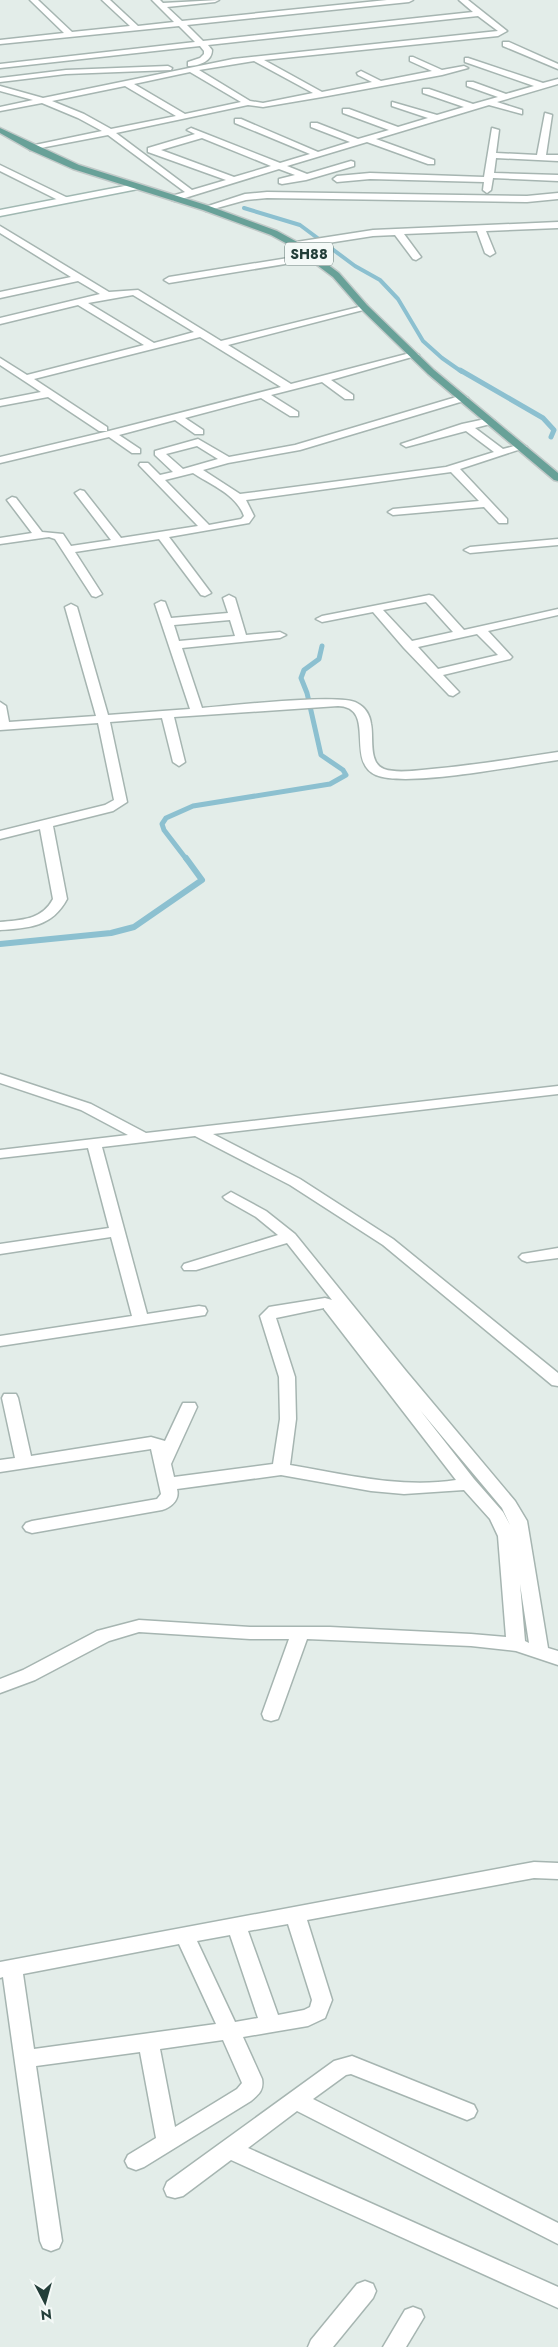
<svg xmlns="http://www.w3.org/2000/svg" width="558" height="2347" font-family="Jost,sans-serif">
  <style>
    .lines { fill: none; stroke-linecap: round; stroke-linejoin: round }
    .stream-far2 { stroke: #8cc0d0; stroke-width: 4 }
    .stream-far1 { stroke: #8cc0d0; stroke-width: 5 }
    .stream { stroke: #8cc0d0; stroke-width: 6 }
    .street-casing { stroke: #a6b5b1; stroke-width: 3 }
    .secondary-casing { stroke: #a1b8b2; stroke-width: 3 }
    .primary-casing { stroke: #c1c9c8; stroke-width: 3 }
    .street { fill: #fff; fill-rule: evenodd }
    .secondary { fill: #fff; fill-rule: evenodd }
    .primary { fill: #68a198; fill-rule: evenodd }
    .labels { text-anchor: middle; stroke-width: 4; stroke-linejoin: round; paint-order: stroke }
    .shield { fill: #f4f9f7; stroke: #627672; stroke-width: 1 }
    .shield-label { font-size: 14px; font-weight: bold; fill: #233e39 }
  </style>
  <rect width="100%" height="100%" fill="#e3ede9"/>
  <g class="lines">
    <path class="stream-far2" d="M244,208L300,225L355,266L380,280L398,299L423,341L442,358L462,372"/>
    <g class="stream-far1">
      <path d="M460,370L543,418L554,430L551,437"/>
      <path d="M187,860L164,830L162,824L166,818L193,806L330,784L346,775L343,770L321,755L307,693L301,678L304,670L319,659L322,646"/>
    </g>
    <path class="stream" d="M0,944L111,933L134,927L202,880L186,858"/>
    <g class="street-casing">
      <g id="street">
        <path d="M30,0H38L72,32L130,26L102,0H110L138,26L174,22L152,0H160L163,3L219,0L215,2L167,7L182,21L387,0H413L409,2L187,25L203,41L473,12L459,0H468L507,31L498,36L264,60L322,92L372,82L358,75L357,73L361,71L381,81L432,71L410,61V57H413L442,70L464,66L468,68L442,75L322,97L263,107L248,105L116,133L192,190L226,180L148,152V148L195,134L187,130L191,128L280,163L310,154L235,123V119H241L318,152L350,142L311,127V123H317L358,139L389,130L343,113V109H349L398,127L428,118L392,106V102L437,115L464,107L423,93V89H429L473,104L498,97L467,86V82H473L506,94L534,86L465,62V58H468L543,83L558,79V84L497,102L522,110V114L489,105L376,139L434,160V164H428L367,142L287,166L307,174L351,161L354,162V166L306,180L282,184L279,183V179L295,175L279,169L175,201L172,200V196L185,192L108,135L30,150V146L102,131L78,118L42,103L0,111V107L33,100L0,91V86L43,98L233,59L498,31L478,16L208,45L212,50C212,62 198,66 188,66V62L200,58L204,54V51L200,46L0,68V64L195,42L179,26L0,44V40L64,33ZM254,61L313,93L263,103L250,101L199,70ZM190,72L241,102L185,114L134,84ZM125,86L176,116L111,129L84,114L52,101ZM202,138L271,166L234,177L161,150Z"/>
        <path d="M503,42H509L558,64V69L503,46Z"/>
        <path d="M168,66L172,68L171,70L66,74L0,82V78L66,70Z"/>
        <path d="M545,113L552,115L546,155H558V161L496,158L494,173L558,175V181L493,178L491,190L487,193L483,190L484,182L370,179L337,182L333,179L337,176L370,173L484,177L492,128L499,130L496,153L537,155Z"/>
        <path d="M0,165L68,198L69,200L62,202L0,171Z"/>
        <path d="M267,192L527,196L558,193V199L527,202L267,198L246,200L206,211L202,208L245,194Z"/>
        <path d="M558,222V228L486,231L495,253L490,256L485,253L477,231L404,234L421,257L416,260L413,259L395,235L373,236L296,248L291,245L296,242L373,230Z"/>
        <path d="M0,226L109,292L138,290L221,341L367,305V309L228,345L291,384L414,352L419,355L331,380L353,395V399H345L322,382L271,395L298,412V416H290L261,398L185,418L203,430V434H195L175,420L119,435L140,449V453H132L109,437L0,463V457L109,431L281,387L200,337L34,379L107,427V431H99L48,397L0,406V400L41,392L0,365V358L27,375L144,345L78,305L0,324V318L100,294L78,281L0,298V292L71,277L0,233ZM133,295L194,332L154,343L88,303Z"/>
        <path d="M313,254L316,255V259L169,283L164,280L169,277Z"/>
        <path d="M463,395L468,398L467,400L300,450L228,463L203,470L240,494L446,467L494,452L466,431L406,447L401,444L462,424L490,418L495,421L494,423L475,428L503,449L522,444L527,447L460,469L507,519V523H499L484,507L393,515L388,512L393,509L479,501L451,472L246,500L254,516L249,523L169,537L211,593L205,596L201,595L159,539L75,552L102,594L96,597L92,596L55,539L49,537L0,544V538L32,533L7,500L12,497L16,498L42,532L63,534L71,546L111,540L75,493L80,490L84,491L121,538L198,526L139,465L140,463H148L160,475L173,472L155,455V451L198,439L229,457L295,445ZM197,446L218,459L183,469L166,454ZM193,473C211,485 236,494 244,516L241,519L209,525L165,480Z"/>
        <path d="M558,539V545L470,553L464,550L470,547Z"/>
        <path d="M229,595L235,598L246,635L280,632L286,635L280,638L182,648L202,708C228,706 341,693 357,703C365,707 370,715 371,724C374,737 368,763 384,769C395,773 411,771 422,770C468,766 513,759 558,752V760C521,765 406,788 376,775C345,762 377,707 338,706L174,717L185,762L179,766L173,762L162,718L110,722L127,802L113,811L53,826L67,899C52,927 29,928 0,930V922C21,920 42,920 53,899L40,829L0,839V831L105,805L114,800L98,723L0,730V702L6,706L9,722L96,716L65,607L71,604L77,607L108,715L190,709L155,604L161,601L165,602L171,618L228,613L223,598ZM230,620L235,636L179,641L174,625Z"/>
        <path d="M429,595L433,596L464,630L558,609V615L488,631L512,657L510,659L443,675L459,692L453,696L449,695L404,648L373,612L322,622L316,619L322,616ZM426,602L453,632L412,641L383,610ZM477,634L498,655L438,669L418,647Z"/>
        <path d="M0,1074L91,1104L146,1133L558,1086V1094L213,1134L300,1179L393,1239L558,1373V1386L552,1385L383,1245L290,1185L195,1136L102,1147L147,1314L199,1306L205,1307L207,1311L205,1315L0,1346V1336L132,1316L111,1237L0,1254V1244L109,1228L88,1148L0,1158V1150L128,1135L81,1110L0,1083Z"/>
        <path d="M231,1192L266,1211L295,1234L406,1371L515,1501L527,1521L548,1648L558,1651V1665L516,1651L471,1646L307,1639L280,1714L278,1719L271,1721L264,1719L262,1714L289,1639H250L139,1632L109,1641L35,1680L0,1693V1679L23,1670L97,1631L139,1620L250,1627H330L471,1634L506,1637L498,1536L490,1519L464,1490L404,1494L371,1491L281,1475L177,1489C180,1499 172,1507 162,1510L32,1533L26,1531L23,1527L26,1523L32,1521L157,1499L161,1494L151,1449L0,1472V1460L15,1458L2,1398L4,1394H16L18,1398L31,1456L151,1437L165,1441L181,1407L183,1403H195L197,1407L171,1464L174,1477L273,1464L280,1419L279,1377L260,1316L269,1307L275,1306L325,1298L332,1300L287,1243L196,1270H184L182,1267L184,1264L278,1235L256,1217L226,1200L223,1197ZM324,1308V1309L456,1480C401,1489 344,1474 290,1465L296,1419L295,1377L276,1318ZM420,1410L502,1508L510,1525L503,1512L474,1479ZM520,1584L529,1643L525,1641Z"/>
        <path d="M558,1248V1258L527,1262L522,1260L519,1257L522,1254Z"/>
        <path d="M534,1862L558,1863V1879L534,1878L307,1920L332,2000L325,2018L308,2026L243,2037L262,2079C264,2090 259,2094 251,2101L144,2167L136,2170L128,2167L125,2161L128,2155L156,2138L140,2052L36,2066L62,2241L59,2248L51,2251L43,2248L40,2241L3,1977L0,1978V1962ZM288,1924L312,2000L310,2007L304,2010L278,2015L248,1931ZM230,1935L258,2018L235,2022L197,1941ZM179,1944L216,2024L34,2049L23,1974ZM223,2040L242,2083L237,2089L175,2127L160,2049Z"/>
        <path d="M352,2056L474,2105L477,2111L474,2117L467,2120L351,2074L346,2075L313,2099L558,2223V2244L297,2111L248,2148L558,2287V2308L231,2160L183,2196L175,2198L167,2196L164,2189L167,2182L334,2061Z"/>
        <path d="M365,2281L373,2284L376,2291L373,2298L333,2347H308L311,2340L357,2284Z"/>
        <path d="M413,2307L421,2310L424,2317L406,2347H383L405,2310Z"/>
      </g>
    </g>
    <g class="secondary-casing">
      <path id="secondary" d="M135,184L139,187L138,189L0,216V210Z"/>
    </g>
    <g class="primary-casing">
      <path id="primary" d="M0,128L79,165L209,206L277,231L299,243L339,273L367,305L434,370L558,473V481L554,480L428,374L361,309L333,277L293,247L271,235L203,210L73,169L30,150L0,133Z"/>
    </g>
    <use href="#street" class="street"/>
    <use href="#secondary" class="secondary"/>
    <use href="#primary" class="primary"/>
  </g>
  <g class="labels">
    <rect class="shield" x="285" y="242.5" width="48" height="23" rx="4"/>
    <g class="shield-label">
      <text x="309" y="259">SH88</text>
    </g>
  </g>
  <g transform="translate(45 2302) rotate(174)" stroke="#f4f9f7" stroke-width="4" paint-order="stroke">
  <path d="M0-4L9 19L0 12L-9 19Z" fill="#233e39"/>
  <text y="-8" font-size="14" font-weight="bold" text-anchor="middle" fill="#233e39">N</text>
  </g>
</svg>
